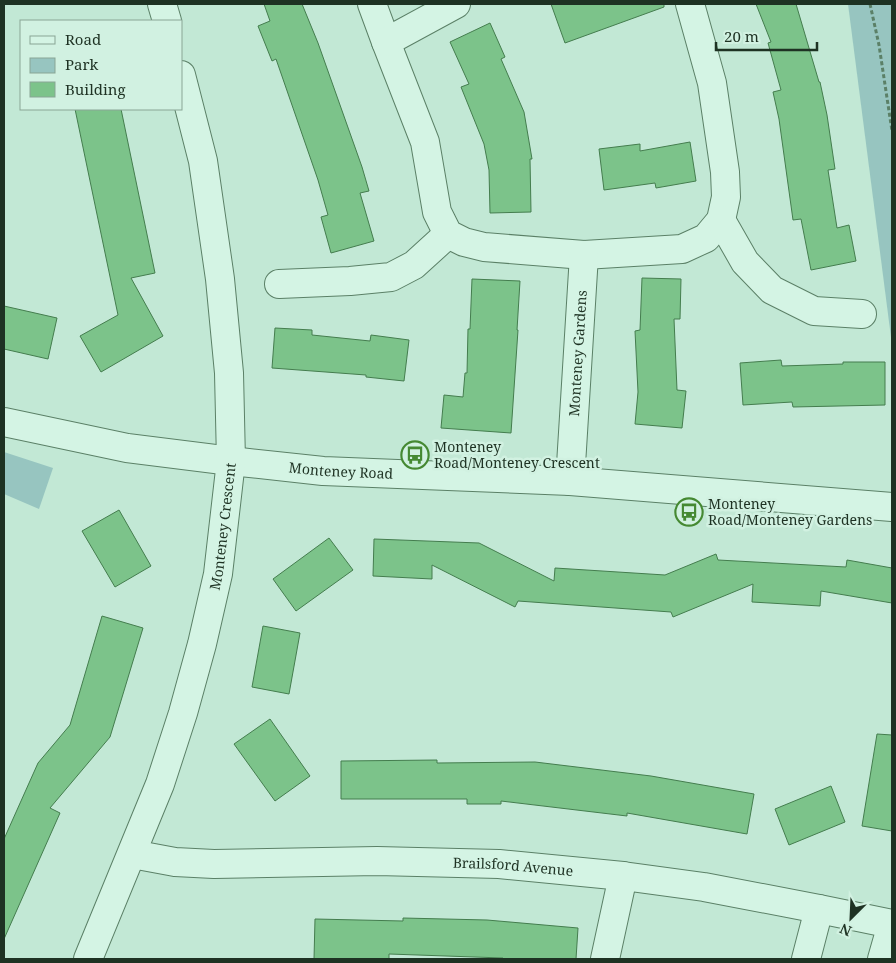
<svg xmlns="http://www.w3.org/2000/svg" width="896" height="963" font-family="'Noto Serif',serif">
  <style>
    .green { fill: #97c5c0 }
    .building { fill: #7cc38a; stroke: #447d4e }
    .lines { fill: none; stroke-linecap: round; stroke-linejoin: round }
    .minor-casing { stroke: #5b8067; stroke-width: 30 }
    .path { stroke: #5b8067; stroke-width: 3; stroke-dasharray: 4 2.5; stroke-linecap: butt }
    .minor { stroke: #d4f4e4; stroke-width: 28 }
    .labels { text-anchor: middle; stroke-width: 5; stroke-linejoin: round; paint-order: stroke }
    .street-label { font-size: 14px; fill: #1e3223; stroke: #d1f1e1 }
    .poi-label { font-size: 14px; fill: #1e3223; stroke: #d1f1e1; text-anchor: start }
  </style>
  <rect width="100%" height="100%" fill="#c2e8d5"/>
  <g class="green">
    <path d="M848,4H892V345Z"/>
    <path d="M4,452L53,468L39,509L4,494Z"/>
  </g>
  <g class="building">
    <path d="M264,4H302L318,43L362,167L369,191L360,193L374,241L331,253L321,217L328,215L318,180L276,59L272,61L258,26L270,21Z"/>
    <path d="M551,4H664V7L565,43Z"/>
    <path d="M756,4H796L819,82H820L827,115L835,169L828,170L837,228L849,225L856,261L811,270L801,219L793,220L779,119L773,92L781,90L768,43L771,42Z"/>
    <path d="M490,23L505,57L501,59L524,112L532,159H530L531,212L490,213L489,170L484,144L461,87L469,84L450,42Z"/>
    <path d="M75,109H121L155,273L131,278L163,336L101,372L80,336L118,315Z"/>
    <path d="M690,142L696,181L656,188L655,183L604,190L599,149L640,144V151Z"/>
    <path d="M642,278L681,279L680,319H674L677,390L686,391L682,428L635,424L638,392L635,331L640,330Z"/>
    <path d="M472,279L520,281L517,330H518L511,433L441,428L444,395L463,397L465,373H467L468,329H470Z"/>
    <path d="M4,306L57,318L48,359L4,349Z"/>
    <path d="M275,328L312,330V335L370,341L371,335L409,340L404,381L366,377V375L272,368Z"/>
    <path d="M781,360L782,366L843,364V362H885V405L793,407L792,402L743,405L740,363Z"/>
    <path d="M119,510L151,566L115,587L82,531Z"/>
    <path d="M329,538L353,570L296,611L273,579Z"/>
    <path d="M374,539L479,543L554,581L555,568L665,575L716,554L718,560L846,567L847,560L892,568V603L821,591L820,606L752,602L753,584L673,617L671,612L518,601L515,607L432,565V579L373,576Z"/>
    <path d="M102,616L143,628L110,737L50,808L60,813L4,939V839L38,763L70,725Z"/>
    <path d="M263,626L300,633L289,694L252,687Z"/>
    <path d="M270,719L310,776L275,801L234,744Z"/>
    <path d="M877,734L892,735V831L862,826Z"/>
    <path d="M437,760V763L535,762L651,776L754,794L747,834L627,813V816L501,801V804H467V799H341V761Z"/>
    <path d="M831,786L845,822L789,845L775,809Z"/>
    <path d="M403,918L487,920L578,928L576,959H503V958L389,954V959H314L315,919L403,921Z"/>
  </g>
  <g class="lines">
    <g class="minor-casing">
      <g id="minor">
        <path d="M162,4L167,21"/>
        <path d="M372,4L386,42L425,142L437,212L448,234L464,242L484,247L584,255L682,249L706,238L721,220L726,197L725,172L712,83L690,4"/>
        <path d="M386,42L456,4"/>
        <path d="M721,220L745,262L772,290L814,311L862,314"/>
        <path d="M279,284L350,281L391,277L414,265L448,234"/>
        <path id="s1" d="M4,422L127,448L231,461L323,471L570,481L892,507"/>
        <path id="s2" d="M570,481L584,255"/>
        <path id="s3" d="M132,854L175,862L214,864L377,861L499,864L623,876L704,887L819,909L892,924"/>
        <path id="s4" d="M88,959L160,784L183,713L202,644L218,574L231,461L229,373L220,279L203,161L181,75"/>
        <path d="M605,959L623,876"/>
        <path d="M806,959L819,909"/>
        <path d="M882,959L892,924"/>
      </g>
    </g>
    <path class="path" d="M870,4L879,45L892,131"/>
    <use href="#minor" class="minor"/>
  </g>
  <defs>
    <g id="bus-ring" transform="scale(1.4375)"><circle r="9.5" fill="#d1f1e1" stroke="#458932" stroke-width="1.5"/><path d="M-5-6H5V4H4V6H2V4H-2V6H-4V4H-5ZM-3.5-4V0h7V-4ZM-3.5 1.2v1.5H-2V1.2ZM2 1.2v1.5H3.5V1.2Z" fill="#458932"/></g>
  </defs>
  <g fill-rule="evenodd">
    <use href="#bus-ring" x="415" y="455"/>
    <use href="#bus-ring" x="689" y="512"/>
  </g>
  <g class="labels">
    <g class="street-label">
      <text dy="5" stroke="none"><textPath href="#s2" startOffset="128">Monteney Gardens</textPath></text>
      <text dy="5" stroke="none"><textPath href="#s1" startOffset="341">Monteney Road</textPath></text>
      <text dy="5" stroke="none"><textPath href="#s4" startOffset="455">Monteney Crescent</textPath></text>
      <text dy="5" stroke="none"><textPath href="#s3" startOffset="382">Brailsford Avenue</textPath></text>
    </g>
    <g class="poi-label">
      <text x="434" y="452">Monteney<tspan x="434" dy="16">Road/Monteney Crescent</tspan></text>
      <text x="708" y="509">Monteney<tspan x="708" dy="16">Road/Monteney Gardens</tspan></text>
    </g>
  </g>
  <rect width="896" height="963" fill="none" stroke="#1e3223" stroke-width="10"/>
  <rect x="20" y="20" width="162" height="90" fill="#d1f1e1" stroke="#89a595"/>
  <rect x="30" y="36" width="25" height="8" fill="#d4f4e4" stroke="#89a595"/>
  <text x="65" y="45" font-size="15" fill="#1e3223">Road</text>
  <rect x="30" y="58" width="25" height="15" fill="#97c5c0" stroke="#89a595"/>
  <text x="65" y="70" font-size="15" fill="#1e3223">Park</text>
  <rect x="30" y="82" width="25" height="15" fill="#7cc38a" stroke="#89a595"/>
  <text x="65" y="95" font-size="15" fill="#1e3223">Building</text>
  <g transform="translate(851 918) rotate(204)" stroke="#d1f1e1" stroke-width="4" paint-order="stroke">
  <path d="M0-4L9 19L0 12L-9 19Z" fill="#1e3223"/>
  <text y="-8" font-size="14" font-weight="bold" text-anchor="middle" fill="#1e3223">N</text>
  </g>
  <path d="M716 42v8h101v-8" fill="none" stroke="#1e3223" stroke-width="2.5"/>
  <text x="724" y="42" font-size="15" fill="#1e3223" stroke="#d1f1e1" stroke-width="4" paint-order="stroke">20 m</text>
</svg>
